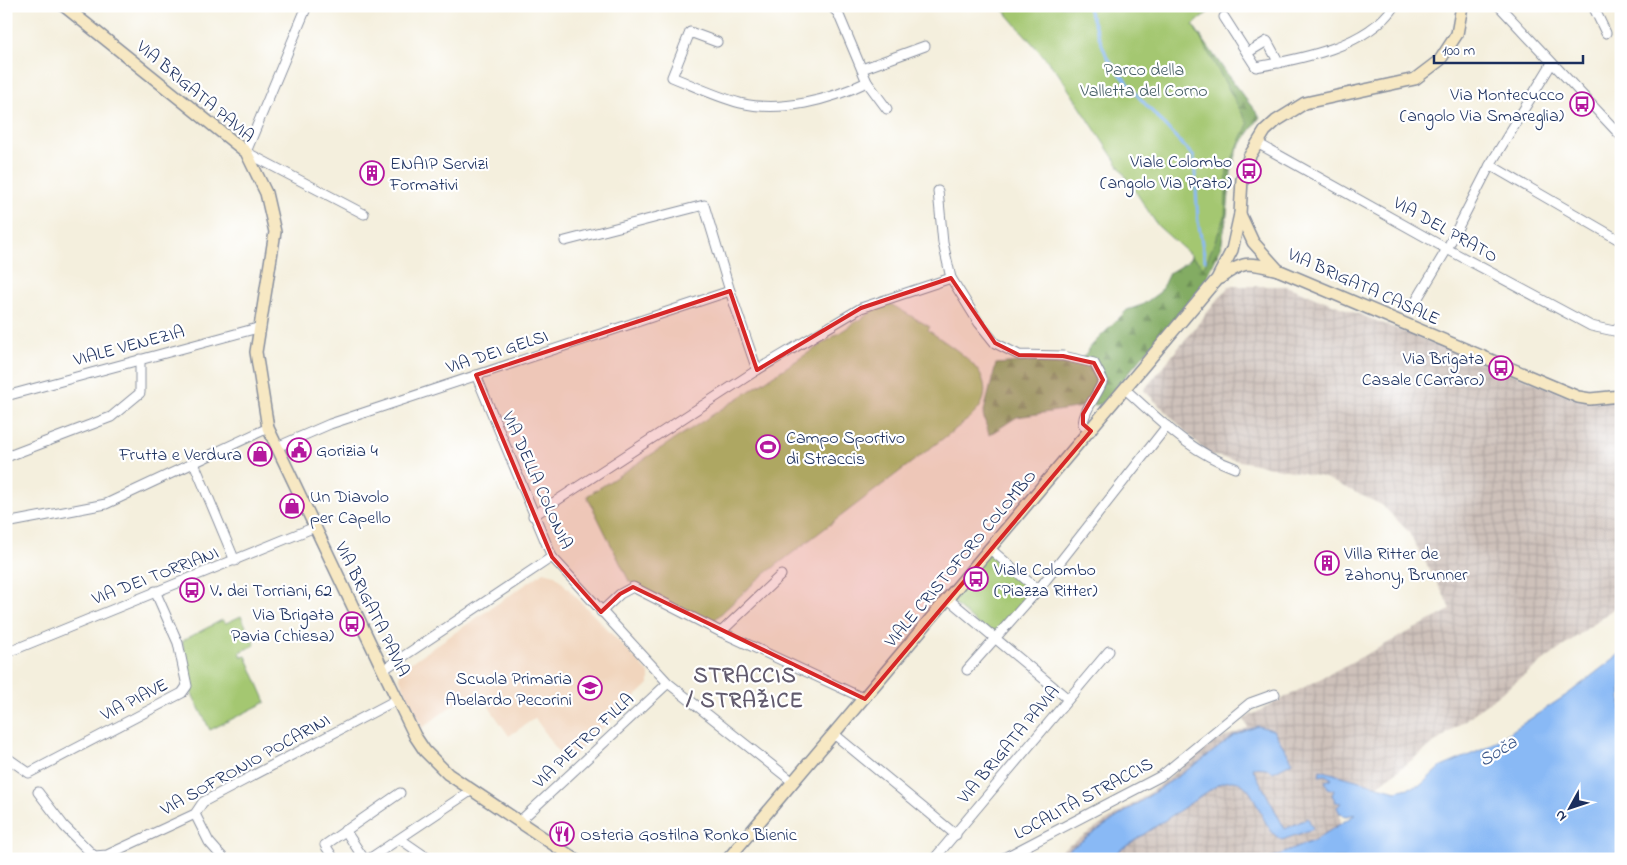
<svg xmlns="http://www.w3.org/2000/svg" width="1627" height="865" font-family="'Indie Flower',sans-serif">
  <style>
    .built { fill: #f1d5bd }
    .industrial { fill: url(#industrial-grid) }
    .forest { fill: url(#forest-firs); stroke: #4f6e60 }
    .park { fill: #a4c771; stroke: #607b68 }
    .water { fill: #89b9f5; stroke: #5274aa }
    .lines { fill: none; stroke-linecap: round; stroke-linejoin: round }
    .stream { stroke: #89b9f5; stroke-width: 3 }
    .street-casing { stroke: #888f9e; stroke-width: 11 }
    .secondary-casing { stroke: #888f9e; stroke-width: 14 }
    .street { stroke: #fff; stroke-width: 9 }
    .secondary { stroke: #f7e8c3; stroke-width: 11 }
    .marked { fill: #d62828; fill-opacity: 0.2; stroke: #d62828; stroke-width: 4; stroke-linejoin: round }
    .labels { text-anchor: middle; stroke-width: 4.5; stroke-linejoin: round; paint-order: stroke }
    .park-label { font-size: 18px; fill: #445d64; stroke: #fff }
    .street-label { font-size: 18px; fill: #1b2f5e; stroke: #fff }
    .poi-label { font-size: 18px; fill: #1b2f5e; stroke: #fff; text-anchor: start }
    .water-label { font-size: 19px; font-style: italic; fill: #3c588b; stroke: #fff }
    .district-label { font-size: 22px; font-weight: bold; letter-spacing: 1px; fill: #625b6e; stroke: #fff }
  </style>
  <defs>
    <pattern id="industrial-grid" width="8" height="8" patternUnits="userSpaceOnUse" patternTransform="scale(1.25)"><rect width="8" height="8" fill="#cec1ba"/><path d="M0 4h8M4 0v8" fill="none" stroke="#b0a6a2"/></pattern>
    <pattern id="forest-firs" width="22" height="20" patternUnits="userSpaceOnUse" patternTransform="scale(1.25)"><rect width="22" height="20" fill="#83ac63"/><path d="M5 1l3.5 6h-7zM16 11l3.5 6h-7z" fill="#6a8c55"/></pattern>
  </defs>
  <rect width="100%" height="100%" fill="#fff"/>
  <filter id="ink" filterUnits="userSpaceOnUse"><feTurbulence type="fractalNoise" baseFrequency=".02" numOctaves="2"/><feDisplacementMap in="SourceGraphic" scale="10" xChannelSelector="R" yChannelSelector="G"/><feConvolveMatrix kernelMatrix="1 2 1 2 8 2 1 2 1" color-interpolation-filters="sRGB"/></filter>
  <filter id="wash" filterUnits="userSpaceOnUse"><feTurbulence type="fractalNoise" baseFrequency=".0096" numOctaves="4" result="noise"/><feDisplacementMap in="SourceGraphic" scale="20" xChannelSelector="R" yChannelSelector="G"/><feGaussianBlur stdDeviation="1.12" result="paint"/><feColorMatrix in="noise" values="0 0 0 0 0 0 0 0 0 0 0 0 0 0 0 0 0 1.4 0 .05"/><feComposite in="paint" operator="in"/></filter>
  <g filter="url(#wash)">
    <rect width="100%" height="100%" fill="#f4efdd"/>
    <path class="built" d="M544,572L555,575L649,673V684L566,763L535,718L509,736L483,698L472,706L465,696L422,728L399,677L403,668Z"/>
    <path class="industrial" d="M1229,286H1286L1578,399L1621,391V603L1340,814L1341,825L1315,840L1269,859H1048L1148,794L1213,742L1248,728L1244,719L1450,610L1446,599L1408,531L1382,505L1323,477L1209,455L1144,390Z"/>
    <path class="forest" d="M1209,6L1212,9L1193,25L1234,84L1260,117L1238,148L1231,172L1227,215L1221,247L1204,284L1102,404L1017,417L989,435L983,415L996,364L1035,361L1060,364L1080,361L1093,344L1127,310L1142,305L1160,292L1169,273L1187,262L1205,235L1140,66Z"/>
    <g class="park">
      <path d="M1000,6H1209L1212,9L1193,25L1248,124L1227,170L1225,217L1204,267L1158,226L1058,73Z"/>
      <path d="M887,302L930,327L928,330C949,346 997,370 982,403C980,408 974,414 970,418L757,580L710,624L629,581L587,496Z"/>
      <path d="M989,548L1038,590L994,638L947,598Z"/>
      <path d="M241,616L255,645L240,652L242,657L246,656L266,702L210,730L192,694L182,641L222,620L226,623Z"/>
    </g>
    <g class="water">
      <path d="M1621,653V849L1608,859H1269L1315,840L1356,814L1346,816L1340,814L1337,807L1341,803L1336,802L1332,795L1334,790L1328,788L1325,781L1332,779L1325,775L1319,776L1320,770L1396,791L1421,785L1439,768L1486,748L1568,694Z"/>
      <path d="M1258,726L1273,730L1293,762L1273,772L1266,768L1252,767L1285,829L1308,818L1313,829L1282,840C1255,827 1258,767 1219,784L1107,859H1055L1202,760L1235,735Z"/>
    </g>
    <g class="lines">
      <path class="stream" d="M1087,6L1107,57L1136,94L1194,157L1198,221L1205,260"/>
    </g>
  </g>
  <g filter="url(#ink)">
    <g class="lines">
      <g class="street-casing">
        <g id="street">
          <path d="M307,6L246,152L364,214"/>
          <path d="M831,6L838,13L867,82L887,109"/>
          <path d="M1499,6L1621,136"/>
          <path d="M1593,6L1606,33"/>
          <path d="M1224,17L1256,67C1300,59 1367,47 1394,6"/>
          <path d="M717,42L690,32L672,77C694,86 717,97 740,103C781,113 830,100 867,82"/>
          <path d="M1247,53L1267,41L1279,63"/>
          <path d="M862,69L925,46"/>
          <path d="M1257,143L1447,249L1591,326L1614,331L1621,325"/>
          <path d="M1490,165L1621,241"/>
          <path d="M938,191L943,243L951,278L979,323L995,343L1019,355L1063,356L1094,363L1103,380C1098,396 1084,408 1083,424L1091,431"/>
          <path d="M565,241L704,205L730,291L757,370"/>
          <path d="M1416,301L1447,249L1490,165L1552,63"/>
          <path d="M476,375L552,557L668,683L793,782"/>
          <path d="M1126,390C1162,422 1189,451 1235,468"/>
          <path d="M6,396L261,327"/>
          <path d="M277,447L330,424L730,291"/>
          <path d="M6,457L111,417L140,393V359"/>
          <path d="M194,463L235,561"/>
          <path d="M533,516L757,370L861,308L951,278"/>
          <path d="M6,523L106,504L268,428"/>
          <path d="M989,548L1038,590"/>
          <path d="M947,598L1068,699"/>
          <path d="M601,612L620,594L633,587L721,632L865,699"/>
          <path d="M721,632L781,575"/>
          <path d="M6,653L315,527"/>
          <path d="M383,670L552,557"/>
          <path d="M967,670L1038,590L1167,426"/>
          <path d="M834,734L956,835"/>
          <path d="M6,757L29,773L182,693L187,686L178,643L155,591"/>
          <path d="M38,792L64,826L94,856L107,855L195,814L203,802L398,699"/>
          <path d="M195,814L209,842L224,859"/>
          <path d="M520,821L668,683"/>
          <path d="M345,830L364,859"/>
          <path d="M400,839L429,859"/>
          <path d="M334,859L325,845L400,793"/>
          <path d="M369,859L472,790"/>
          <path d="M934,859L1109,651"/>
          <path d="M1002,859L1161,776L1250,703L1275,694"/>
        </g>
      </g>
      <g class="secondary-casing">
        <g id="secondary">
          <path d="M64,6L246,152L266,193L275,232L256,352L268,428L383,670L415,736L425,751L448,774L575,859"/>
          <path d="M1462,6L1457,34L1440,60L1415,79L1305,103L1276,121L1265,131L1249,157L1242,179L1240,214L1253,242L1278,270L1578,397L1590,399L1621,396"/>
          <path d="M1220,278C1245,260 1248,262 1278,270"/>
          <path d="M728,859L1217,279L1232,250L1240,214"/>
        </g>
      </g>
      <use href="#street" class="street"/>
      <use href="#secondary" class="secondary"/>
    </g>
  </g>
  <path class="marked" d="M951,278L995,343L1019,355L1063,356L1094,363L1103,380L1083,414V424L1091,431L865,699L633,587L620,594L601,612L552,557L476,375L730,291L757,370L861,308Z"/>
  <defs>
    <g id="bus-ring" transform="scale(1.25)"><circle r="9.5" fill="#fff" stroke="#b5179e" stroke-width="1.5"/><path d="M-5-6H5V4H4V6H2V4H-2V6H-4V4H-5ZM-3.5-4V0h7V-4ZM-3.5 1.2v1.5H-2V1.2ZM2 1.2v1.5H3.5V1.2Z" fill="#b5179e"/></g>
    <g id="building-ring" transform="scale(1.25)"><circle r="9.5" fill="#fff" stroke="#b5179e" stroke-width="1.5"/><path d="M-4-6H4V6H1V3H-1V6H-4ZM-2.5-4.3h1.7v1.8h-1.7ZM.8-4.3h1.7v1.8H.8ZM-2.5-1h1.7V.8h-1.7ZM.8-1h1.7V.8H.8Z" fill="#b5179e"/></g>
    <g id="stadium-ring" transform="scale(1.25)"><circle r="9.5" fill="#fff" stroke="#b5179e" stroke-width="1.5"/><path d="M0-5a6.5 5 0 1 0 0 10a6.5 5 0 1 0 0-10ZM-3.5-1.8h7v3.6h-7Z" fill="#b5179e"/></g>
    <g id="civic-ring" transform="scale(1.25)"><circle r="9.5" fill="#fff" stroke="#b5179e" stroke-width="1.5"/><path d="M-.6-6.5H3V-4.5H.6V-3L4-1V1h2V6H-6V1h2V-1L-.6-3ZM-1.2 2.5V6h2.4V2.5Z" fill="#b5179e"/></g>
    <g id="shop-ring" transform="scale(1.25)"><circle r="9.5" fill="#fff" stroke="#b5179e" stroke-width="1.5"/><path d="M-5-2.5h2.3a2.7 3.5 0 0 1 5.4 0H5L5.5 6h-11ZM-1.5-2.5h3a1.5 2.3 0 0 0-3 0Z" fill="#b5179e"/></g>
    <g id="school-ring" transform="scale(1.25)"><circle r="9.5" fill="#fff" stroke="#b5179e" stroke-width="1.5"/><path d="M0-5L7-2L0 1L-7-2ZM-4 1L0 2.5L4 1V4Q0 6-4 4Z" fill="#b5179e"/></g>
    <g id="restaurant-ring" transform="scale(1.25)"><circle r="9.5" fill="#fff" stroke="#b5179e" stroke-width="1.5"/><path d="M-5-6h1v4h1v-4h1v4h1v-4h1v5L-1.5 .5V6h-2V.5L-5-1ZM5-6V6H3V1.5H1.5Q1.5-4 5-6Z" fill="#b5179e"/></g>
  </defs>
  <g fill-rule="evenodd">
    <use href="#bus-ring" x="1582" y="104"/>
    <use href="#bus-ring" x="1249" y="171"/>
    <use href="#building-ring" x="372" y="173"/>
    <use href="#bus-ring" x="1501" y="368"/>
    <use href="#stadium-ring" x="768" y="447"/>
    <use href="#civic-ring" x="299" y="450"/>
    <use href="#shop-ring" x="260" y="454"/>
    <use href="#shop-ring" x="292" y="506"/>
    <use href="#building-ring" x="1327" y="563"/>
    <use href="#bus-ring" x="976" y="579"/>
    <use href="#bus-ring" x="192" y="590"/>
    <use href="#bus-ring" x="352" y="624"/>
    <use href="#school-ring" x="590" y="688"/>
    <use href="#restaurant-ring" x="562" y="834"/>
  </g>
  <g class="labels">
    <g class="park-label">
      <text x="1144" y="75">Parco della<tspan x="1144" dy="21">Valletta del Corno</tspan></text>
    </g>
    <g class="street-label">
      <text transform="translate(196 91) rotate(40)" y="6">VIA BRIGATA PAVIA</text>
      <text transform="translate(1446 229) rotate(29)" y="6">VIA DEL PRATO</text>
      <text transform="translate(1364 286) rotate(24)" y="6">VIA BRIGATA CASALE</text>
      <text transform="translate(129 345) rotate(-15)" y="6">VIALE VENEZIA</text>
      <text transform="translate(497 351) rotate(-18)" y="6">VIA DEI GELSI</text>
      <text transform="translate(538 480) rotate(66)" y="6">VIA DELLA COLONIA</text>
      <text transform="translate(960 558) rotate(-50)" y="6">VIALE CRISTOFORO COLOMBO</text>
      <text transform="translate(155 575) rotate(-21)" y="6">VIA DEI TORRIANI</text>
      <text transform="translate(373 609) rotate(64)" y="6">VIA BRIGATA PAVIA</text>
      <text transform="translate(134 699) rotate(-27)" y="6">VIA PIAVE</text>
      <text transform="translate(583 740) rotate(-43)" y="6">VIA PIETRO FILLA</text>
      <text transform="translate(1008 744) rotate(-50)" y="6">VIA BRIGATA PAVIA</text>
      <text transform="translate(245 764) rotate(-29)" y="6">VIA SOFRONIO POCARINI</text>
      <text transform="translate(1083 798) rotate(-28)" y="6">LOCALITÀ STRACCIS</text>
    </g>
    <g class="poi-label">
      <text x="1564" y="100" text-anchor="end">Via Montecucco<tspan x="1564" dy="21">(angolo Via Smareglia)</tspan></text>
      <text x="1232" y="167" text-anchor="end">Viale Colombo<tspan x="1232" dy="21">(angolo Via Prato)</tspan></text>
      <text x="390" y="169">ENAIP Servizi<tspan x="390" dy="21">Formativi</tspan></text>
      <text x="1484" y="364" text-anchor="end">Via Brigata<tspan x="1484" dy="21">Casale (Carraro)</tspan></text>
      <text x="786" y="443">Campo Sportivo<tspan x="786" dy="21">di Straccis</tspan></text>
      <text x="316" y="456">Gorizia 4</text>
      <text x="242" y="460" text-anchor="end">Frutta e Verdura</text>
      <text x="310" y="502">Un Diavolo<tspan x="310" dy="21">per Capello</tspan></text>
      <text x="1344" y="559">Villa Ritter de<tspan x="1344" dy="21">Zahony, Brunner</tspan></text>
      <text x="994" y="575">Viale Colombo<tspan x="994" dy="21">(Piazza Ritter)</tspan></text>
      <text x="210" y="596">V. dei Torriani, 62</text>
      <text x="334" y="620" text-anchor="end">Via Brigata<tspan x="334" dy="21">Pavia (chiesa)</tspan></text>
      <text x="572" y="684" text-anchor="end">Scuola Primaria<tspan x="572" dy="21">Abelardo Pecorini</tspan></text>
      <text x="580" y="840">Osteria Gostilna Ronko Bienic</text>
    </g>
    <g class="water-label">
      <text transform="translate(1497 750) rotate(-32)" y="7">Soča</text>
    </g>
    <g class="district-label">
      <text x="745" y="682">STRACCIS<tspan x="745" dy="25">/ STRAŽICE</tspan></text>
    </g>
  </g>
  <rect width="1627" height="865" fill="none" stroke="#fff" stroke-width="25"/>
  <g transform="translate(1570 808) rotate(230)" stroke="#ffffff" stroke-width="4" paint-order="stroke">
  <path d="M0-4L9 19L0 12L-9 19Z" fill="#1b2f5e"/>
  <text y="-8" font-size="14" font-weight="bold" text-anchor="middle" fill="#1b2f5e">N</text>
  </g>
  <path d="M1434 55v8h149v-8" fill="none" stroke="#1b2f5e" stroke-width="2.5"/>
  <text x="1442" y="55" font-size="15" fill="#1b2f5e" stroke="#ffffff" stroke-width="4" paint-order="stroke">100 m</text>
</svg>
